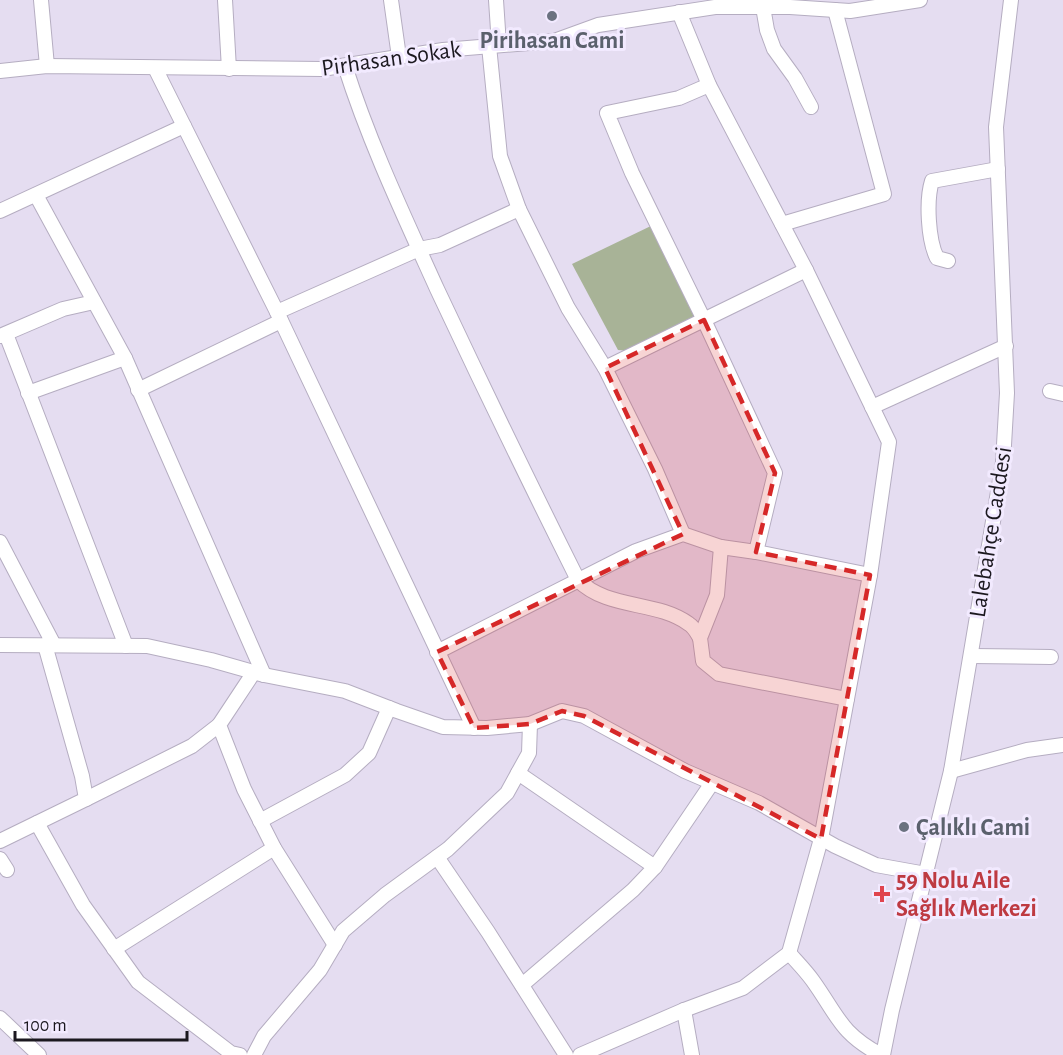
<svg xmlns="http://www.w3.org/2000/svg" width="1063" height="1055" font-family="'Alegreya Sans',sans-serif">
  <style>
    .green { fill: #a8b397 }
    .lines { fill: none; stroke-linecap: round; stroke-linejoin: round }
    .minor-casing { stroke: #b5adc1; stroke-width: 16 }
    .minor { stroke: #fff; stroke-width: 14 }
    .marked { fill: #d62828; fill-opacity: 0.2; stroke: #d62828; stroke-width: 4.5; stroke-dasharray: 12 8; stroke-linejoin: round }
    .worship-dot { fill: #6b7280; stroke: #f2eaff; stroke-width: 2 }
    .health-dot { fill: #e0444e; stroke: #f2eaff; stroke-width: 2 }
    .labels { text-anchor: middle; stroke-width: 6; stroke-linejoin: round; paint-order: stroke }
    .worship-label { font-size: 24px; font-weight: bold; fill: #5b616d; stroke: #f2eaff }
    .street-label { font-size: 24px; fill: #1b181f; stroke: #f2eaff }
    .health-label { font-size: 24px; font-weight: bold; fill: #be3a42; stroke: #f2eaff; text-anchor: start }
  </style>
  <rect width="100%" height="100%" fill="#e5ddf1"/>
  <path class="green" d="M655,224L697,310L694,318L628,351L618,350L572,264Z"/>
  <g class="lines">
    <g class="minor-casing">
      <g id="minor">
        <path d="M41,0L47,66"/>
        <path d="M225,0L229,69"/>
        <path d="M391,0L399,57"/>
        <path d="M496,0L499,45"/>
        <path d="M763,7L767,30L774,49L795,78L811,107"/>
        <path d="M489,46L500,156L519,209L568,308L605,368L655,469L683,534"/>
        <path d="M345,66C369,142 404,216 437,289C483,387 530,484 578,580C608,610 656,600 689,624C694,627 697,633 700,638"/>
        <path d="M155,68L277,312L474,728"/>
        <path d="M0,71L47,66L322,69L443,50L554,41L598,25L715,7H790L850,11L920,0"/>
        <path d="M709,85L679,98L607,113L632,173L704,320L775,473L756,552"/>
        <path d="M36,195L125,358"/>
        <path d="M0,211L184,126"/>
        <path d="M782,224L884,194L835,10"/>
        <path d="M948,261L937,258C928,240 926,200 932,181L998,169"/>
        <path d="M277,312L419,249L440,245L519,209"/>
        <path d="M6,334L126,646"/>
        <path d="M0,336L63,309L94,302"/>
        <path d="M605,368L806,270"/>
        <path d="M138,390L281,321"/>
        <path d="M1050,391L1063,394"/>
        <path d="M28,393L125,358L264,675"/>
        <path d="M872,407L1006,346"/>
        <path d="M0,542L54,645"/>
        <path d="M721,547L717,595L700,638L703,661L719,674L847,699"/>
        <path d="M0,645L147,646L211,660L264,675L345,691L397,711L443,727L487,728L530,724L562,711L584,716L685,771L759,803L835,846L876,865L926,874"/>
        <path d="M437,652L636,551L683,534L721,547L756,552L870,575"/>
        <path d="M971,656L1051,657"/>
        <path d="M254,672L219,725L244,789L274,848L335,945"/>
        <path d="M951,771L1027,750L1063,745"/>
        <path d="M518,773L655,867"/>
        <path d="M86,799L192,746L219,725"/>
        <path d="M260,821L345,775L369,753L389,708"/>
        <path d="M37,823L83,905L138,982L231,1053L240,1055"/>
        <path d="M0,841L86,799L82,776L45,645"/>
        <path d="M437,857L488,932L566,1055"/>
        <path d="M0,859L7,870"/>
        <path d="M114,949L274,848"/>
        <path d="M789,953C797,962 806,971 813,981C838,1016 840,1033 881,1055"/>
        <path d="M522,985L633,890L655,867L712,783"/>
        <path d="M684,1010L692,1055"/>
        <path d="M0,1018L39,1055"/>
        <path d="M254,1055L264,1036L320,970L343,931L385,895L448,849L507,793L529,753L530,724"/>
        <path d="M580,1055L684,1010L743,988L789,953L821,839L870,575L889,442L806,270L709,85L679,12"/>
        <path d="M883,1055L892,1010L951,771L1003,462L1007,393L996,127L1011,0"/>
      </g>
    </g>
    <use href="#minor" class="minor"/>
  </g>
  <path class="marked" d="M704,320L775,473L756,552L870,575L821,839L584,716L562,711L530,724L474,728L437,652L683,534L605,368Z"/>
  <g class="worship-dot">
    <circle cx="552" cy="16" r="6"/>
    <circle cx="904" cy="827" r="6"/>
  </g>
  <path class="health-dot" d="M879 885h6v6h6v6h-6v6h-6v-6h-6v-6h6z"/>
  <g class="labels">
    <g class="worship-label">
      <text x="552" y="48">Pirihasan Cami</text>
      <text x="916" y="835" text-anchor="start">Çalıklı Cami</text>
    </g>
    <g class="street-label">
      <text transform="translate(391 58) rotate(-8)" y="8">Pirhasan Sokak</text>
      <text transform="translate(990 532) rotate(-81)" y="8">Lalebahçe Caddesi</text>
    </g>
    <g class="health-label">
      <text x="896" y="888">59 Nolu Aile<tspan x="896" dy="28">Sağlık Merkezi</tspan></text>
    </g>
  </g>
  <path d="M15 1031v9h172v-9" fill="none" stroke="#1b181f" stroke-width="3"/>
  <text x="24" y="1031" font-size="18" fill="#1b181f" stroke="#f2eaff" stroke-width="4.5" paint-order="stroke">100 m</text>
</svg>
